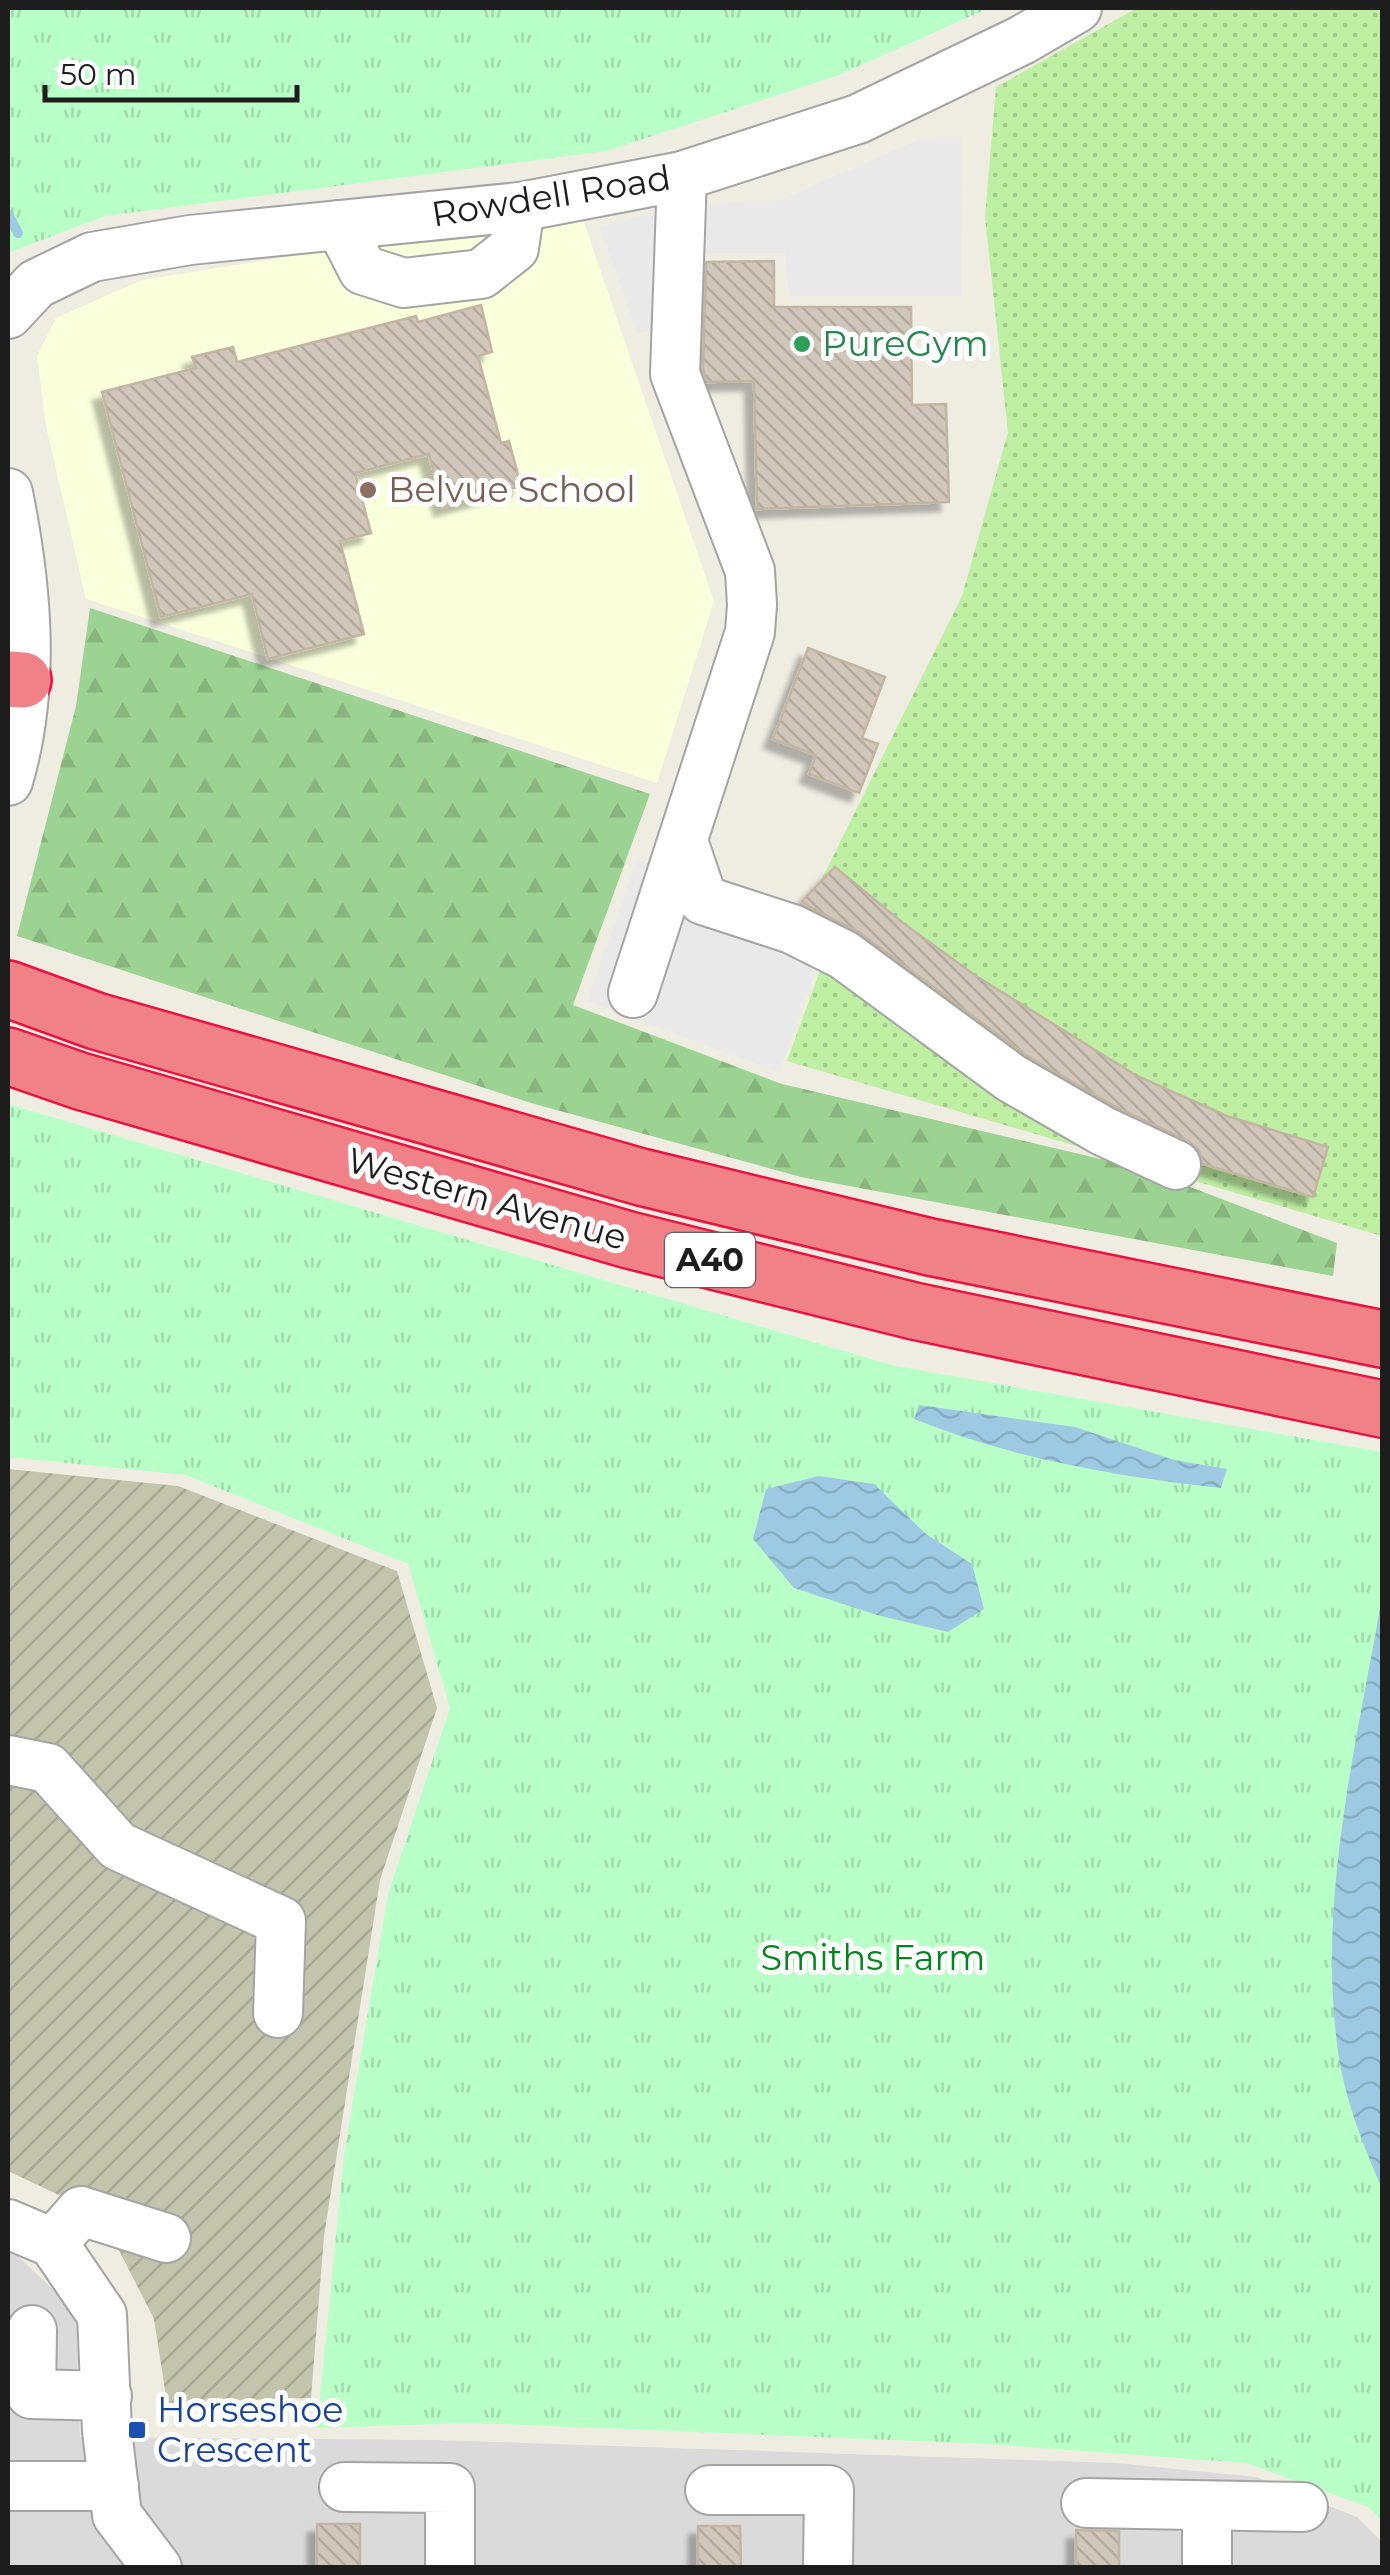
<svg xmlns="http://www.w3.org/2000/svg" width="1390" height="2575" font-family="Montserrat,sans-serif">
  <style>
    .residential { fill: #dbdada }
    .education { fill: #faffdb }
    .construction { fill: url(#construction-furrows) }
    .grass { fill: url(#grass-dots) }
    .forest { fill: url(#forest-firs) }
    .park { fill: url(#park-tufts) }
    .parking { fill: #e9e9e9 }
    .water { fill: url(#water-waves) }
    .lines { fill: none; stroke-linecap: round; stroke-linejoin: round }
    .stream { stroke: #9dcae2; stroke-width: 10 }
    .building { fill: url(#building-back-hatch); stroke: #c3b5a2; stroke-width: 2.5; filter: url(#shadow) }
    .minor-casing { stroke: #a4a4a4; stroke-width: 52 }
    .highway-casing { stroke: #ea1240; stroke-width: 60 }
    .minor { stroke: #fff; stroke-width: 48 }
    .highway { stroke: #ef8187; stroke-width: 55 }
    .leisure-dot { fill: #2e9e5b; stroke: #fff; stroke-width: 4 }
    .education-dot { fill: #8d6e63; stroke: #fff; stroke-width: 4 }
    .transit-dot { fill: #1a4fb4; stroke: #fff; stroke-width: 4 }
    .labels { text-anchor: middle; stroke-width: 10; stroke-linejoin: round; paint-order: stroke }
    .shield { fill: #fff; stroke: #616161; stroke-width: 2.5 }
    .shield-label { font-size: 32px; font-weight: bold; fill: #1d1d1d }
    .street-label { font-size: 35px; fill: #1d1d1d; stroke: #fff }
    .leisure-label { font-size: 35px; fill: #27864d; stroke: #fff; text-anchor: start }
    .education-label { font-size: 35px; fill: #785e54; stroke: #fff; text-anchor: start }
    .park-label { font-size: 35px; fill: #00861c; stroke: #fff }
    .transit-label { font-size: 35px; fill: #164399; stroke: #fff; text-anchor: start }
  </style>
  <defs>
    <pattern id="construction-furrows" width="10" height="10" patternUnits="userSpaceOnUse" patternTransform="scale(2.5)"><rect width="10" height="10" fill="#c2c5ac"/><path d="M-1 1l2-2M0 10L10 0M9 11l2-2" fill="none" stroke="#a6a994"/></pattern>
    <pattern id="grass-dots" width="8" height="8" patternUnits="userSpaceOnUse" patternTransform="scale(2.5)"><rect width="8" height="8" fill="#beefa2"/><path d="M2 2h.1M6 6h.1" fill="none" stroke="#a3cc8b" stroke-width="1.8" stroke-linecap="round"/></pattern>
    <pattern id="forest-firs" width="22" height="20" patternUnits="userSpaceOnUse" patternTransform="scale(2.5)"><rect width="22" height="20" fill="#9dd392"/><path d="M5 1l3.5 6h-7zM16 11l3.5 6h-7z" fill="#87b57d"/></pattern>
    <pattern id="park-tufts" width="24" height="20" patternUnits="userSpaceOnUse" patternTransform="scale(2.5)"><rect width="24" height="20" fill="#b9ffc8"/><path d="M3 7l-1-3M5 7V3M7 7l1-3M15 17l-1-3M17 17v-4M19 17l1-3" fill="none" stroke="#9fdaab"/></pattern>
    <pattern id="water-waves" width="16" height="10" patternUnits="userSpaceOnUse" patternTransform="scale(2.5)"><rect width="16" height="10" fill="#9dcae2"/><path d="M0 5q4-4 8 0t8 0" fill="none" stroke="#87adc1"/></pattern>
    <pattern id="building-back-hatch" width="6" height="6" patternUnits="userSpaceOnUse" patternTransform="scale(2.5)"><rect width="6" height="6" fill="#d0c6ba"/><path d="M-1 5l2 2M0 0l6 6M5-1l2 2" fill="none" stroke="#b2aa9f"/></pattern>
    <filter id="shadow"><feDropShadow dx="-9" dy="9" stdDeviation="2.5" flood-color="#0004"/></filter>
  </defs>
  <rect width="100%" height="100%" fill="#efede2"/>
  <path class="residential" d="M8,2247L76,2311L80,2437L435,2440L1116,2463L1256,2477L1357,2517L1382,2542V2567H8Z"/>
  <path class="education" d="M581,214L714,601L657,783L86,599L46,426L37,356L56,318L142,280L307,254L491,233Z"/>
  <path class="construction" d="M8,1469L178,1486L397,1571L437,1708L380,1880L324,2236L311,2398L167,2403L154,2319L101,2215L8,2171Z"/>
  <path class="grass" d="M1137,8H1382V1236L787,1061L829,946L801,921L962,596L1008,432L985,217L996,87Z"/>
  <path class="forest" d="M90,608L650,794L573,1005L782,1084L1143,1169L1337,1243L1333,1276L801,1177L531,1103L17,936L76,706Z"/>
  <g class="park">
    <path d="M8,8H989L839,75L607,151L105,216L8,253Z"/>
    <path d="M8,1104L891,1365L1382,1452V2521L1368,2507L1246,2463L987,2444L474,2423L317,2428L344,2154L388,1894L450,1708L408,1564L185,1475L8,1457Z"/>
  </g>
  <g class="parking">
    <path d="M961,138L962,296H789L785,253H675L672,324L637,334L600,227L681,205L775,202L918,140Z"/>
    <path d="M637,859L795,916L824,947L779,1072L587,1001Z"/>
  </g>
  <g class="water">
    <path d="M919,1405L1075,1427L1174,1460L1227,1469L1221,1488C1115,1476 1014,1459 914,1419Z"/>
    <path d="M819,1476L874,1484L926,1534L972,1564L984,1609L948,1632L877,1615L794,1588L753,1539L766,1489Z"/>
    <path d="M1382,1597V2189C1362,2142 1343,2095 1337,2044C1318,1895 1357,1742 1382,1597Z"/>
  </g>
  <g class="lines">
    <path class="stream" d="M8,214L18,233"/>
  </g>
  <g class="building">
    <path d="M774,261V307H911L912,405L946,404L949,502L757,509L754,381L707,382L703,369L706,262Z"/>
    <path d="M481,305L492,352L478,356L501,443L509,441L521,486L443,507L429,454L355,473L371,533L340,541L364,634L268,659L252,594L161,617L102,392L196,368L192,357L233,347L237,362L416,316L418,322Z"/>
    <path d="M808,648L885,677L862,738L878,744L859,793L809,774L816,755L773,739Z"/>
    <path d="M835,867L903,923L976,976L1137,1076L1227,1116L1328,1147L1313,1197L1203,1164L1199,1150L1188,1141L1116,1107L1026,1055L860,933L810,907L802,901Z"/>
    <rect x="317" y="2524" width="43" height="44"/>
    <path d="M698,2526H740L741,2568H698Z"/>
    <path d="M1076,2530L1119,2531V2568H1076Z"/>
  </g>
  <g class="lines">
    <g class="minor-casing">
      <g id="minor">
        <path d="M340,225L363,270L404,283L481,274L514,248L520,207"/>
        <path d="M8,314L36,284L92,257L190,240L520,207L682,176L858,119L1022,40L1077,8"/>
        <path d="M8,493C27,587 36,687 8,781"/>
        <path d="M684,844L703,900L792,929L844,955L1011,1078L1103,1131L1176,1165"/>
        <path d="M633,993L750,632L752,605L750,571L675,374L682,176"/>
        <path d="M8,1760L48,1768L118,1846L281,1921L278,2013"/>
        <path d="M8,2224L53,2243L102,2315L107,2431L117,2515L157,2568"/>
        <path d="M53,2243L81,2211L166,2238"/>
        <path d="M32,2330L31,2394L107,2396"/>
        <path d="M8,2486H114"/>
        <path d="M344,2487L450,2488V2568"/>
        <path d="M710,2490H829L828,2568"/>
        <path d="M1086,2503L1303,2507"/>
        <path d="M1207,2568V2506"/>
      </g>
    </g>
    <g class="highway-casing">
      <g id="highway">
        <path d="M8,679L23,680"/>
        <path d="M8,989L96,1021L641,1177L930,1247L1382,1339"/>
        <path d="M8,1056L80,1081L629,1240L914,1311L1382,1409"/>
      </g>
    </g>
    <use href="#minor" class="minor"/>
    <use href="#highway" class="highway"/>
  </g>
  <circle class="leisure-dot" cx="802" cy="344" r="10"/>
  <circle class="education-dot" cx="368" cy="490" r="10"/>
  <rect class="transit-dot" x="127" y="2420" width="20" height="20" rx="5"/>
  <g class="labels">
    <rect class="shield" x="665" y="1233" width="90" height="54" rx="8"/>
    <g class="shield-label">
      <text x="710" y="1271">A40</text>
    </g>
    <g class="street-label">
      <text transform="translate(551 196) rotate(-9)" y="12">Rowdell Road</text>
      <text transform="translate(487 1199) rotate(16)" y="12">Western Avenue</text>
    </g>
    <g class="leisure-label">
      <text x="822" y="356">PureGym</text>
    </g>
    <g class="education-label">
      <text x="388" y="502">Belvue School</text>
    </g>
    <g class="park-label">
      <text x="873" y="1970">Smiths Farm</text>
    </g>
    <g class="transit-label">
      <text x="157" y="2422">Horseshoe<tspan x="157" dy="40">Crescent</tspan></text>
    </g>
  </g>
  <rect width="1390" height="2575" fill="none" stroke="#1d1d1d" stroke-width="20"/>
  <path d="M45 85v15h252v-15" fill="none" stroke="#1d1d1d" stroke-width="5"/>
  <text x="60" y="85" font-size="30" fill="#1d1d1d" stroke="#ffffff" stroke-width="8" paint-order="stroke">50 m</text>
</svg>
